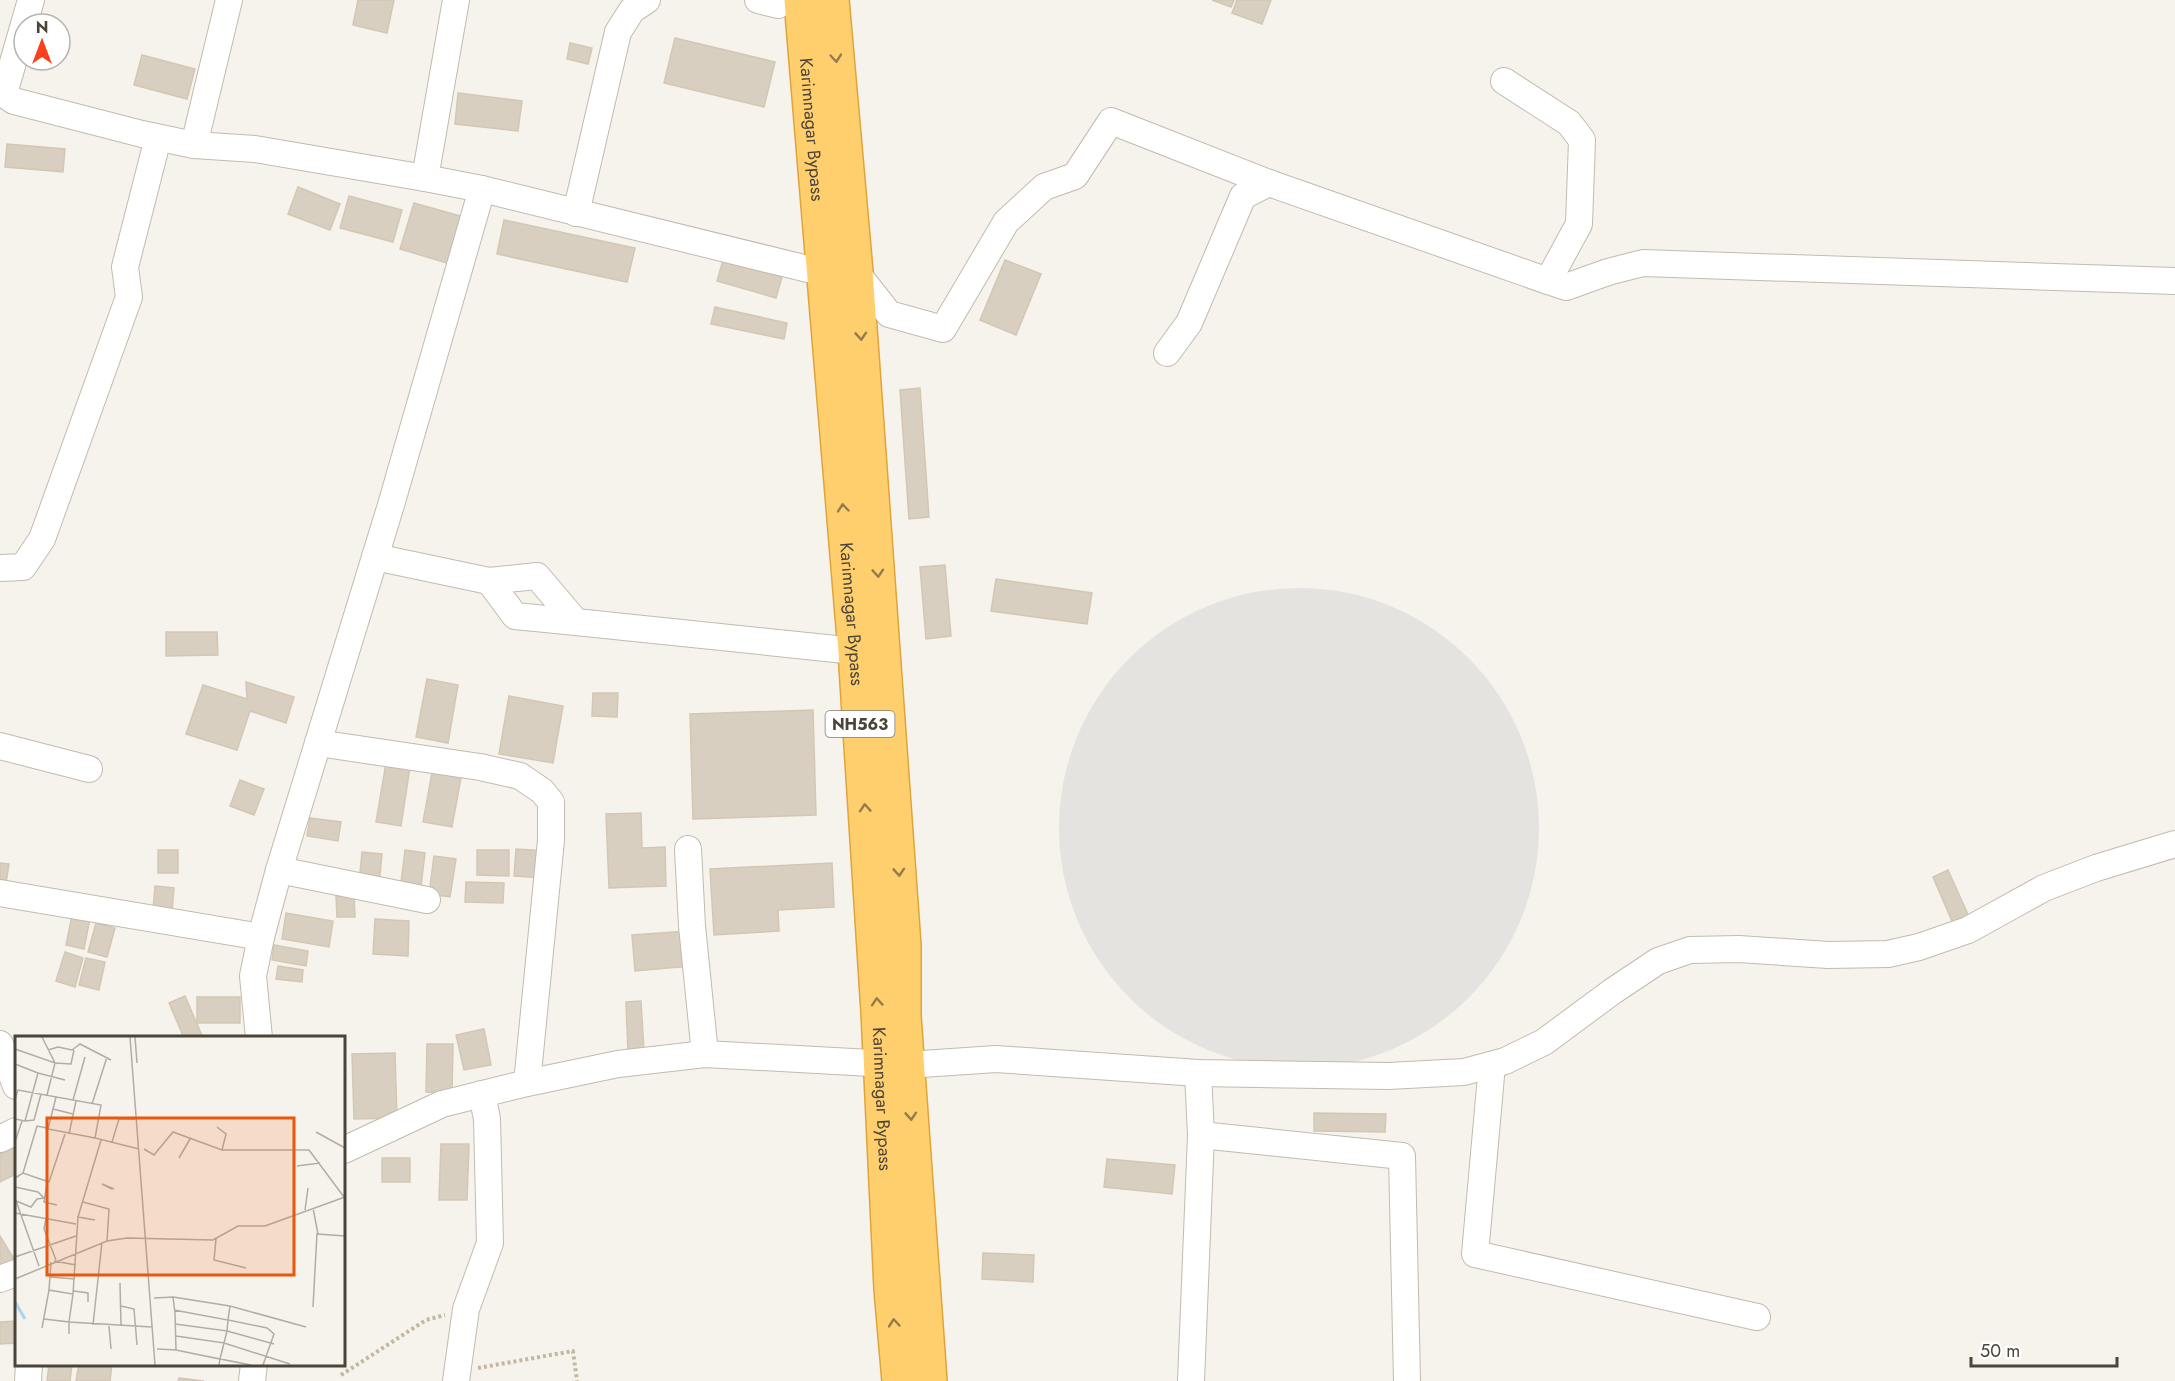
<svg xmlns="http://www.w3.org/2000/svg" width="2175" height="1381" font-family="Jost,sans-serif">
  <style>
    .parking { fill: #e5e3e0 }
    .building { fill: #d8cfc1; stroke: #d3c7b4; stroke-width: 1.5 }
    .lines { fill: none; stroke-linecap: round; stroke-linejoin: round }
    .minor-casing { stroke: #c2bbae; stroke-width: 28 }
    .highway-casing { stroke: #e0a43c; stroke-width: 36 }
    .path { stroke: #c4b79f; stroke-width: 4; stroke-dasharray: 3 3; stroke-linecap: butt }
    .minor { stroke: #fff; stroke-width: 26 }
    .highway { stroke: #ffcf6e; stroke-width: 33 }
    .oneway { stroke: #937c4e }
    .labels { text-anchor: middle; stroke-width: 4.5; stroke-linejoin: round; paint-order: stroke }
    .shield { fill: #fff; stroke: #817c74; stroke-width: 1.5 }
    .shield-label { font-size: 16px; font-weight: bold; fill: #4b4439 }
    .street-label { font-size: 18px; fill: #4b4439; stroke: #fff }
    .inset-river { fill: none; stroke: #a9d4f2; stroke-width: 3 }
    .inset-road { fill: none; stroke: #b2ada4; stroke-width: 1.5 }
    .view { fill: #e8590c; fill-opacity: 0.15; stroke: #e8590c; stroke-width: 3 }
    .inset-edge { fill: none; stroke: #4b4439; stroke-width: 3 }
  </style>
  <rect width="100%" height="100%" fill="#f6f3ec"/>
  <circle class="parking" cx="1299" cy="828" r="240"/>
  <g class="building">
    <path d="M358,0H394L387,33L353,25Z"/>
    <path d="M1212,0H1234L1231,7Z"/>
    <path d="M1237,0H1271L1262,24L1232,13Z"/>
    <path d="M675,38L775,62L764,107L664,83Z"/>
    <path d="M570,43L592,48L588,64L567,59Z"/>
    <path d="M142,55L195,69L187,99L134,85Z"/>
    <path d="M458,93L522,101L518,131L455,124Z"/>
    <path d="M7,144L65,149L63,172L5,167Z"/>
    <path d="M298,187L340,204L330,230L288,214Z"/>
    <path d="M349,196L402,210L393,242L340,228Z"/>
    <path d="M414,203L471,219L457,266L400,249Z"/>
    <path d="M504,220L635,248L627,282L497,254Z"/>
    <path d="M723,260L782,277L776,298L717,281Z"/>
    <path d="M1005,260L1041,274L1016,335L980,320Z"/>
    <path d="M715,307L787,323L784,339L711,324Z"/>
    <path d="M920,388L929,517L909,519L900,390Z"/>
    <path d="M945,565L951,636L926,639L920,567Z"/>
    <path d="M996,579L1092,593L1087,624L991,611Z"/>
    <path d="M166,632H217L218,655L166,656Z"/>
    <path d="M427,679L458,685L448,743L416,737Z"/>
    <path d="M246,682L294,697L286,723L250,711L237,750L186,734L203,685L247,699Z"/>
    <path d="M593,693H618L617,717L592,716Z"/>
    <path d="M509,696L563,706L553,763L499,754Z"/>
    <path d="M813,710L816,815L693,819L690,714Z"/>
    <path d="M386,763L410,767L401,826L376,822Z"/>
    <path d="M433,767L462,772L452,827L423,822Z"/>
    <path d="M240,780L264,789L254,815L230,806Z"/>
    <path d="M641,813L642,848L665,847L666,886L609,888L606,814Z"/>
    <path d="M310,818L341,822L338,841L307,836Z"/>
    <path d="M516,849L546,851L544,878L514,876Z"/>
    <rect x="158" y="850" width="20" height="23"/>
    <path d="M405,850L425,853L420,894L400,891Z"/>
    <path d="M477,850H509V876L477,875Z"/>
    <path d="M362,852L382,854L379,885L359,883Z"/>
    <path d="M434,856L456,859L450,897L429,894Z"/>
    <path d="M0,863L9,864L5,889L0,888Z"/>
    <path d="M832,863L834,907L778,910L779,931L714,935L710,869Z"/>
    <path d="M1948,870L1971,921L1955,928L1933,877Z"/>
    <path d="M466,882L504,883L503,903L465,902Z"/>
    <path d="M155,886L174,888L172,912L153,910Z"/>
    <path d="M354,895L355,917H337L336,896Z"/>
    <path d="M286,913L333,921L329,947L282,939Z"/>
    <path d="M72,915L90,918L84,949L66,945Z"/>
    <path d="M375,919L409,921L408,956L373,954Z"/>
    <path d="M96,923L115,928L107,957L88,952Z"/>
    <path d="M687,931L690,966L635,971L632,935Z"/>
    <path d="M274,945L308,951L306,966L272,960Z"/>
    <path d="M65,952L83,958L75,987L56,981Z"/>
    <path d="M86,958L105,962L99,990L79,985Z"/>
    <path d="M278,966L303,970L302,982L276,979Z"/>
    <path d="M185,996L203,1038H184L169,1003Z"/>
    <rect x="197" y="997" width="43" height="26"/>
    <path d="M641,1001L644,1052L628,1053L626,1002Z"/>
    <path d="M484,1029L491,1065L464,1070L456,1035Z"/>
    <path d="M427,1044H453L452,1093L426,1092Z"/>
    <path d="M395,1053L397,1118L354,1119L352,1054Z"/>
    <path d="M1314,1113L1386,1114L1385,1132L1314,1131Z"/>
    <path d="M441,1144H469L467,1200H439Z"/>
    <path d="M16,1147V1174L0,1182V1154Z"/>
    <rect x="382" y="1158" width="28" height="24"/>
    <path d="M1107,1159L1175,1165L1172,1194L1104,1187Z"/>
    <path d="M0,1236L14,1259L0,1268Z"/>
    <path d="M983,1253L1034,1255L1033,1282L982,1279Z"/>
    <path d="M16,1321V1343L0,1344V1322Z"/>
    <path d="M49,1364H72L70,1381H47Z"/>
    <path d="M79,1364H112L110,1381H76Z"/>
    <path d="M179,1378L204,1381H178Z"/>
  </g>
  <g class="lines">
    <g class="minor-casing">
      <g id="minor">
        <path d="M31,0L5,90L8,97L14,101L142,134L194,145L255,149L425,178"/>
        <path d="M456,0L425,178L482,189L824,273"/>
        <path d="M758,0L778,5"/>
        <path d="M194,145L229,0"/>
        <path d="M576,213L618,32L632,10L647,0"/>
        <path d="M856,272L889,314L943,329L1006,222L1044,187L1075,176L1111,121L1269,183L1548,281L1579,224L1582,140L1569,123L1504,81"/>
        <path d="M1548,281L1566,287L1608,272L1643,263L2175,281"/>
        <path d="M1167,353L1189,323L1243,196L1269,183"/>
        <path d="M375,557L489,581"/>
        <path d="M0,568L23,567L42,539L129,297L125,267L158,138"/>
        <path d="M576,622L515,616L489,581L537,576L576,622L855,651"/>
        <path d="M318,743L480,767L520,776L542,791L551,802V840L527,1083"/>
        <path d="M0,746L89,769"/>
        <path d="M688,849L692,926L705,1054"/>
        <path d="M279,870L391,505L482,189"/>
        <path d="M0,893L261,937"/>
        <path d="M259,1038L253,976L261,937L279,870L427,900"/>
        <path d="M0,1044L16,1086"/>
        <path d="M1492,1065L1475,1254L1757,1317"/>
        <path d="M1198,1073L1201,1135L1402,1156L1407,1381"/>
        <path d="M0,1139L16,1131"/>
        <path d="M344,1150L442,1104L527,1083L618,1064L705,1054L907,1065L996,1059L1198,1073L1388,1076L1464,1072L1505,1061L1544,1042L1613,991L1658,961L1690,950L1739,949L1828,955L1888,954L1919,947L1968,930L2044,888L2096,868L2175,844"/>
        <path d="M0,1279L16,1273"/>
        <path d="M28,1381L29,1364"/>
        <path d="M252,1381L254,1364"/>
        <path d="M456,1381L466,1309L490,1243L487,1119L482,1094"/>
        <path d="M1191,1381L1201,1135"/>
      </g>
    </g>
    <g class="highway-casing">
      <g id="highway">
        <path id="s1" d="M801,0L855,651L878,1012L891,1289L899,1381"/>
        <path d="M832,0L856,272L904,946V1016L930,1381"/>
      </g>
    </g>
    <g class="path">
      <path d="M478,1368L573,1351L577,1381"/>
      <path d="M341,1375L426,1320L445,1315"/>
    </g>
    <use href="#minor" class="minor"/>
    <use href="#highway" class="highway"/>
  </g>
  <defs><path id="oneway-chevron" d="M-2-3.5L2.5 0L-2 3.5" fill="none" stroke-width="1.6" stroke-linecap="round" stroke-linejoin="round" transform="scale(1.5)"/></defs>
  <g class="oneway">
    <use href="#oneway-chevron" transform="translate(836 58) rotate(85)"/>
    <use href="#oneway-chevron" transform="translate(861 336) rotate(86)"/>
    <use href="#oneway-chevron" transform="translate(843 508) rotate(-95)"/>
    <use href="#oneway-chevron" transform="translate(878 573) rotate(86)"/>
    <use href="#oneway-chevron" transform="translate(865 808) rotate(-94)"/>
    <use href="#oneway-chevron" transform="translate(899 872) rotate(86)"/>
    <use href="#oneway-chevron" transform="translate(877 1002) rotate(-94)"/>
    <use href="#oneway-chevron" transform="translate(911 1116) rotate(86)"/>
    <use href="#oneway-chevron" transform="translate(894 1323) rotate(-95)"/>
  </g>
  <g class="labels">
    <rect class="shield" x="825.5" y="711" width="69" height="26" rx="4.5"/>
    <g class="shield-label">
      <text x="860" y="730">NH563</text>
    </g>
    <g class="street-label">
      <text dy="6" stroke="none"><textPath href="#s1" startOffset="130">Karimnagar Bypass</textPath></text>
      <text dy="6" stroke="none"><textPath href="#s1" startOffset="616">Karimnagar Bypass</textPath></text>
      <text dy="6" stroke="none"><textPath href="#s1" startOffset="1102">Karimnagar Bypass</textPath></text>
    </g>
  </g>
  <g transform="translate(15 1036)">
    <rect width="330" height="330" fill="#f6f3ec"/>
    <path class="inset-river" d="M0,266L10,283"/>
    <path class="inset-road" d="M115,1L140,329M120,1L122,27M0,13L40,27L27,1M33,14L43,11L57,14L65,8L96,24M0,28L23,37L10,85L0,83M23,37L50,44M32,59L40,27L56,28L59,14M41,61L33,93L80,102M0,63L3,54L86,69L80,102L124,113M58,64L70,21M77,68L92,21M38,73L58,78M10,85L19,84L26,58M301,96L330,112M54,98L61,65M0,106L7,85M97,106L104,83H120M129,113L139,119L158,96L207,114L211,98L202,91M207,114H294L329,161M164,122L175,103M282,130L305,127M8,137L22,90L32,92M0,142L8,137L34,146L50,98M32,147L29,166L42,169M0,151L23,156L29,162M97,153L87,148L99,153M0,162L24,230M1,165L16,171L22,163L29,162M68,166L94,173L92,205M298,172L303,198L330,200M290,174L293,152M0,177L61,188M63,181L86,104M31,183L29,193L41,224M201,203L199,224L231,232M0,221L61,200M39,225L61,229M36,226L34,254L58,258L54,286L137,291M35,241L60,243M0,243L92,205L112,202L198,204L223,190H250L330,161M105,247L106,290M59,255L73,257V266M58,258L63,181L80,184M158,261L215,270L291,291M139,262L158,261L160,277L161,314L142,313M106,270L119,273L122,309M215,270L213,284L252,292L259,298L248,329M298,271L302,197M159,274L213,284L212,295L160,288M29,283L54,286V298M78,289L87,206M94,290L96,313M27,292L34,254M161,300L209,307L212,295L259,308M161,314L205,323L209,307L275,328M204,329L205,323L236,329"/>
    <path class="view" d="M32,82H279V239H32Z"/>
    <rect width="330" height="330" class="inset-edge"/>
  </g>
  <g transform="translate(42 42)"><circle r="28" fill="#ffffff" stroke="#b7b4b0" stroke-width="1.5"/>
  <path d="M0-4.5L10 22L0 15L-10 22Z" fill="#fc3f1d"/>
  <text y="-9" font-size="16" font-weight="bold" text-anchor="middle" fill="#4b4439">N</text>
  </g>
  <path d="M1971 1357v9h146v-9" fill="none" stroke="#4b4439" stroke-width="3"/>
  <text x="1980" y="1357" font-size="18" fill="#4b4439" stroke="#ffffff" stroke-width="4.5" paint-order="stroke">50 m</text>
</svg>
